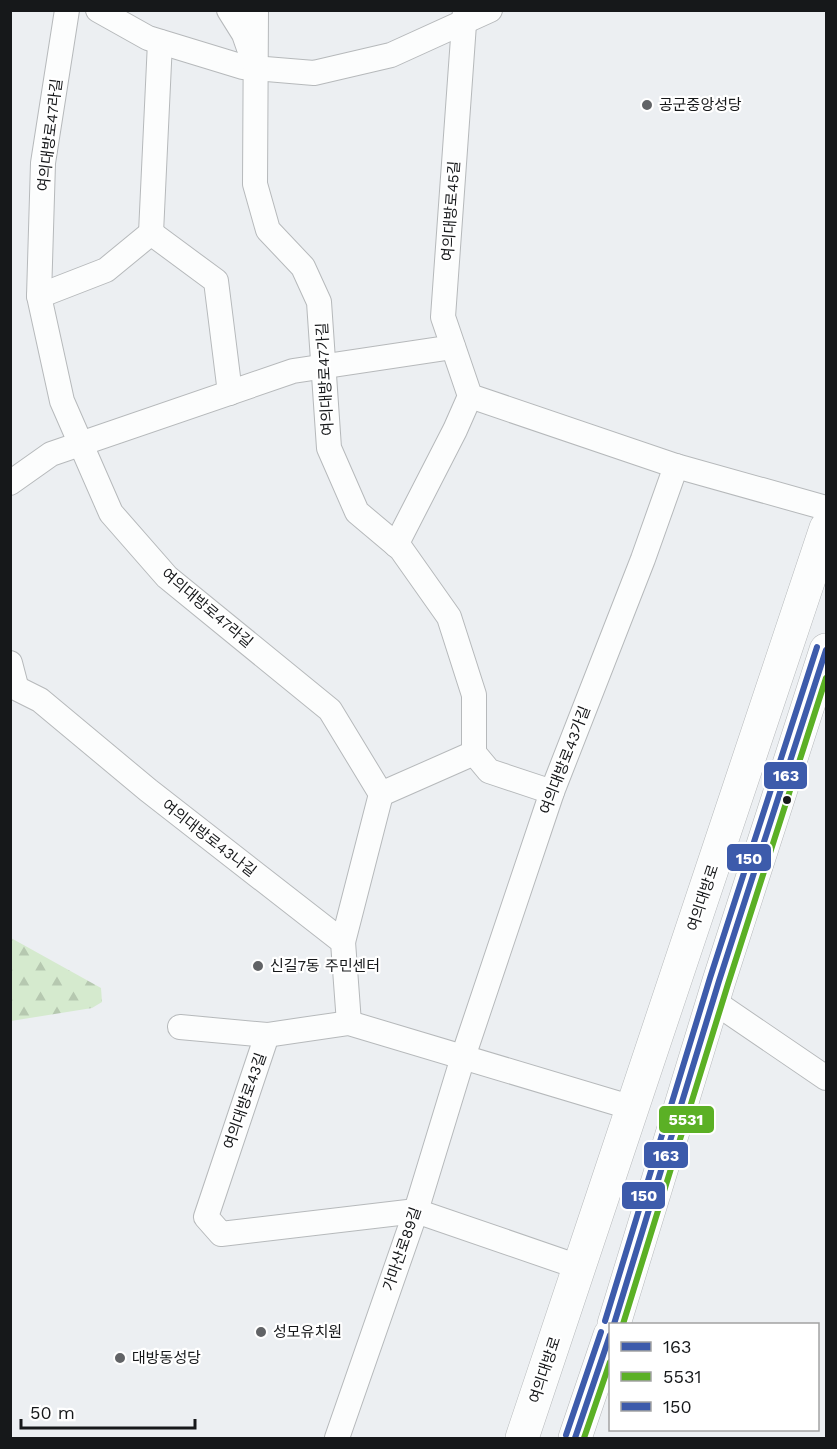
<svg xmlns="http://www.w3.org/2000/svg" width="837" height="1449" font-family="'Work Sans','Noto Sans KR',sans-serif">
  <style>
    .forest { fill: url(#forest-firs) }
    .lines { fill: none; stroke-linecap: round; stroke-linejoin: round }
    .street-casing { stroke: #b6b9bb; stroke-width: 26 }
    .primary-casing { stroke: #b6b9bb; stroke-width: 34 }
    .street { stroke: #fcfdfd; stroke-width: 24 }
    .primary { stroke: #fcfdfd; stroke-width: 33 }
    .bus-1-casing { stroke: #fff; stroke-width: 10 }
    .bus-2-casing { stroke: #fff; stroke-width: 10 }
    .bus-3-casing { stroke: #fff; stroke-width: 10 }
    .bus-1 { stroke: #3d5bab; stroke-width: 6 }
    .bus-2 { stroke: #5bb025; stroke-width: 6 }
    .bus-3 { stroke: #3d5bab; stroke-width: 6 }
    .poi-dot { fill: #616366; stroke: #fff; stroke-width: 2 }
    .bus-dot { fill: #16181a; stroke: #fff; stroke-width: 2 }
    .labels { text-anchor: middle; stroke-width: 4.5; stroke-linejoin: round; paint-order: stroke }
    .poi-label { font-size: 15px; fill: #16181a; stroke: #fff; text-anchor: start }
    .street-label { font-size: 15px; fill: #16181a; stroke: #fff }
    .line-badge { stroke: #fff; stroke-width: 2 }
    .badge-label { font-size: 16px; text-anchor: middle; font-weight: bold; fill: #fff }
  </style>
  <defs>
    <pattern id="forest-firs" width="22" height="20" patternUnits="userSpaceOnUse" patternTransform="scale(1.5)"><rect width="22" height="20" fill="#d5eace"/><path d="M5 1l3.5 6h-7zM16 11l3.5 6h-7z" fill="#b6c8b0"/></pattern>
  </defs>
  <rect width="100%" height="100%" fill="#eceff2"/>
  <path class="forest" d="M11,938L101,988L102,1002L92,1008L11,1021Z"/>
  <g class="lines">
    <g class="street-casing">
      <g id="street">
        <path d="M67,10L43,163L39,296L62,401L111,513L167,577L330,710L381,794L343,942"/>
        <path d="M98,10L148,38L243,67L314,73L391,55L490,10"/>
        <path d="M229,10L244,34L252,57"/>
        <path d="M256,10L255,184L268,230L303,267L319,302L329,448L357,512L401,549L449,617L474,695V753L489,771L552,792"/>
        <path d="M465,10L443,317L470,396L676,466L826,508"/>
        <path d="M151,233L216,281L230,393"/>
        <path d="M151,233L160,42"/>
        <path d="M39,296L106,270L151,233"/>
        <path d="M10,483L51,454L293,371L453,347"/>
        <path d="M396,545L455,430L470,396"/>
        <path d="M10,663L16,686"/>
        <path d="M10,685L40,700L148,790L343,942L349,1023"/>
        <path d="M381,794L474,753"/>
        <path d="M713,1001L826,1078"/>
        <path d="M180,1027L267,1035L349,1023L633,1108"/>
        <path d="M267,1035L206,1217L221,1234L416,1211L579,1267"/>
        <path d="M337,1438L416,1211L463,1057L552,792L643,559L676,466"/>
      </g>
    </g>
    <g class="primary-casing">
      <g id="primary">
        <path d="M614,1324L719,981L826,650"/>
        <path d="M522,1438L826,528"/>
        <path d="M575,1438L610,1335"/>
      </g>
    </g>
    <use href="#street" class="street"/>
    <use href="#primary" class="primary"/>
    <g class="bus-1-casing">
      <g id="bus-1">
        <path d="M614,1324L719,981L826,650"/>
        <path d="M575,1438L610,1335"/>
      </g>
    </g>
    <g class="bus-2-casing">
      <g id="bus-2">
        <path d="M623,1324L728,984L826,678"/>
        <path d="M584,1438L610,1362"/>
      </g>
    </g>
    <g class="bus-3-casing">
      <g id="bus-3">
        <path d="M605,1321L710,978L817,647"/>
        <path d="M566,1435L601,1332"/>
      </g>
    </g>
    <use href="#bus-1" class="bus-1"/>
    <use href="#bus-2" class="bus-2"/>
    <use href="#bus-3" class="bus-3"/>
  </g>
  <g class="poi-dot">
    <circle cx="647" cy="105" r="6"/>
    <circle cx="258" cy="966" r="6"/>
    <circle cx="261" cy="1332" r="6"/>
    <circle cx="120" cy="1358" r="6"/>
  </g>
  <circle class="bus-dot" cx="787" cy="800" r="5"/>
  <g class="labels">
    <g class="poi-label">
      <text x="659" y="110">공군중앙성당</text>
      <text x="270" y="971">신길7동 주민센터</text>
      <text x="273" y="1337">성모유치원</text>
      <text x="132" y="1363">대방동성당</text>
    </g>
    <g class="street-label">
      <text transform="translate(50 135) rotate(-83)" y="5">여의대방로47라길</text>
      <text transform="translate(451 211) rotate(-86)" y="5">여의대방로45길</text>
      <text transform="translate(325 379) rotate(-93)" y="5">여의대방로47가길</text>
      <text transform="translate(207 608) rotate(40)" y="5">여의대방로47라길</text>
      <text transform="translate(565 760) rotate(-69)" y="5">여의대방로43가길</text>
      <text transform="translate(209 838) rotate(38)" y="5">여의대방로43나길</text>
      <text transform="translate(703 898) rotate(-72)" y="5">여의대방로</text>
      <text transform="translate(245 1101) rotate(-71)" y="5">여의대방로43길</text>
      <text transform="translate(402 1249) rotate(-71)" y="5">가마산로89길</text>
      <text transform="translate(545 1370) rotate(-72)" y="5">여의대방로</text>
    </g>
  </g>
  <g class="line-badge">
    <rect x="763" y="761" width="45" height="29" rx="6" fill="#3d5bab"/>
    <rect x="726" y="843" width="46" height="29" rx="6" fill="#3d5bab"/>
    <rect x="658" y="1105" width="57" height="29" rx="6" fill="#5bb025"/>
    <rect x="643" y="1141" width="46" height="28" rx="6" fill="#3d5bab"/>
    <rect x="621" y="1181" width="45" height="29" rx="6" fill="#3d5bab"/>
  </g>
  <g class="badge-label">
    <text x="786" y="781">163</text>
    <text x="749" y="864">150</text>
    <text x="686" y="1125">5531</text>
    <text x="666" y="1161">163</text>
    <text x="644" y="1201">150</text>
  </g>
  <rect width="837" height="1449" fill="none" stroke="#16181a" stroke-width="24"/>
  <rect x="609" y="1323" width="210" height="108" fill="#ffffff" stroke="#a2a3a3" stroke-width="1.5"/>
  <rect x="621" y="1342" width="30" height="9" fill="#3d5bab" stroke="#a2a3a3" stroke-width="1.5"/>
  <text x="663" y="1353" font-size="18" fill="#16181a">163</text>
  <rect x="621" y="1372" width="30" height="9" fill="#5bb025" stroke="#a2a3a3" stroke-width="1.5"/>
  <text x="663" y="1383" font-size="18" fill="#16181a">5531</text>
  <rect x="621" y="1402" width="30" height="9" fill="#3d5bab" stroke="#a2a3a3" stroke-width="1.5"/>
  <text x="663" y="1413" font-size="18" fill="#16181a">150</text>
  <path d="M21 1419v9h174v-9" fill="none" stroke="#16181a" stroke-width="3"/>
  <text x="30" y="1419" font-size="18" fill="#16181a" stroke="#ffffff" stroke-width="4.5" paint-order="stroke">50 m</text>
</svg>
